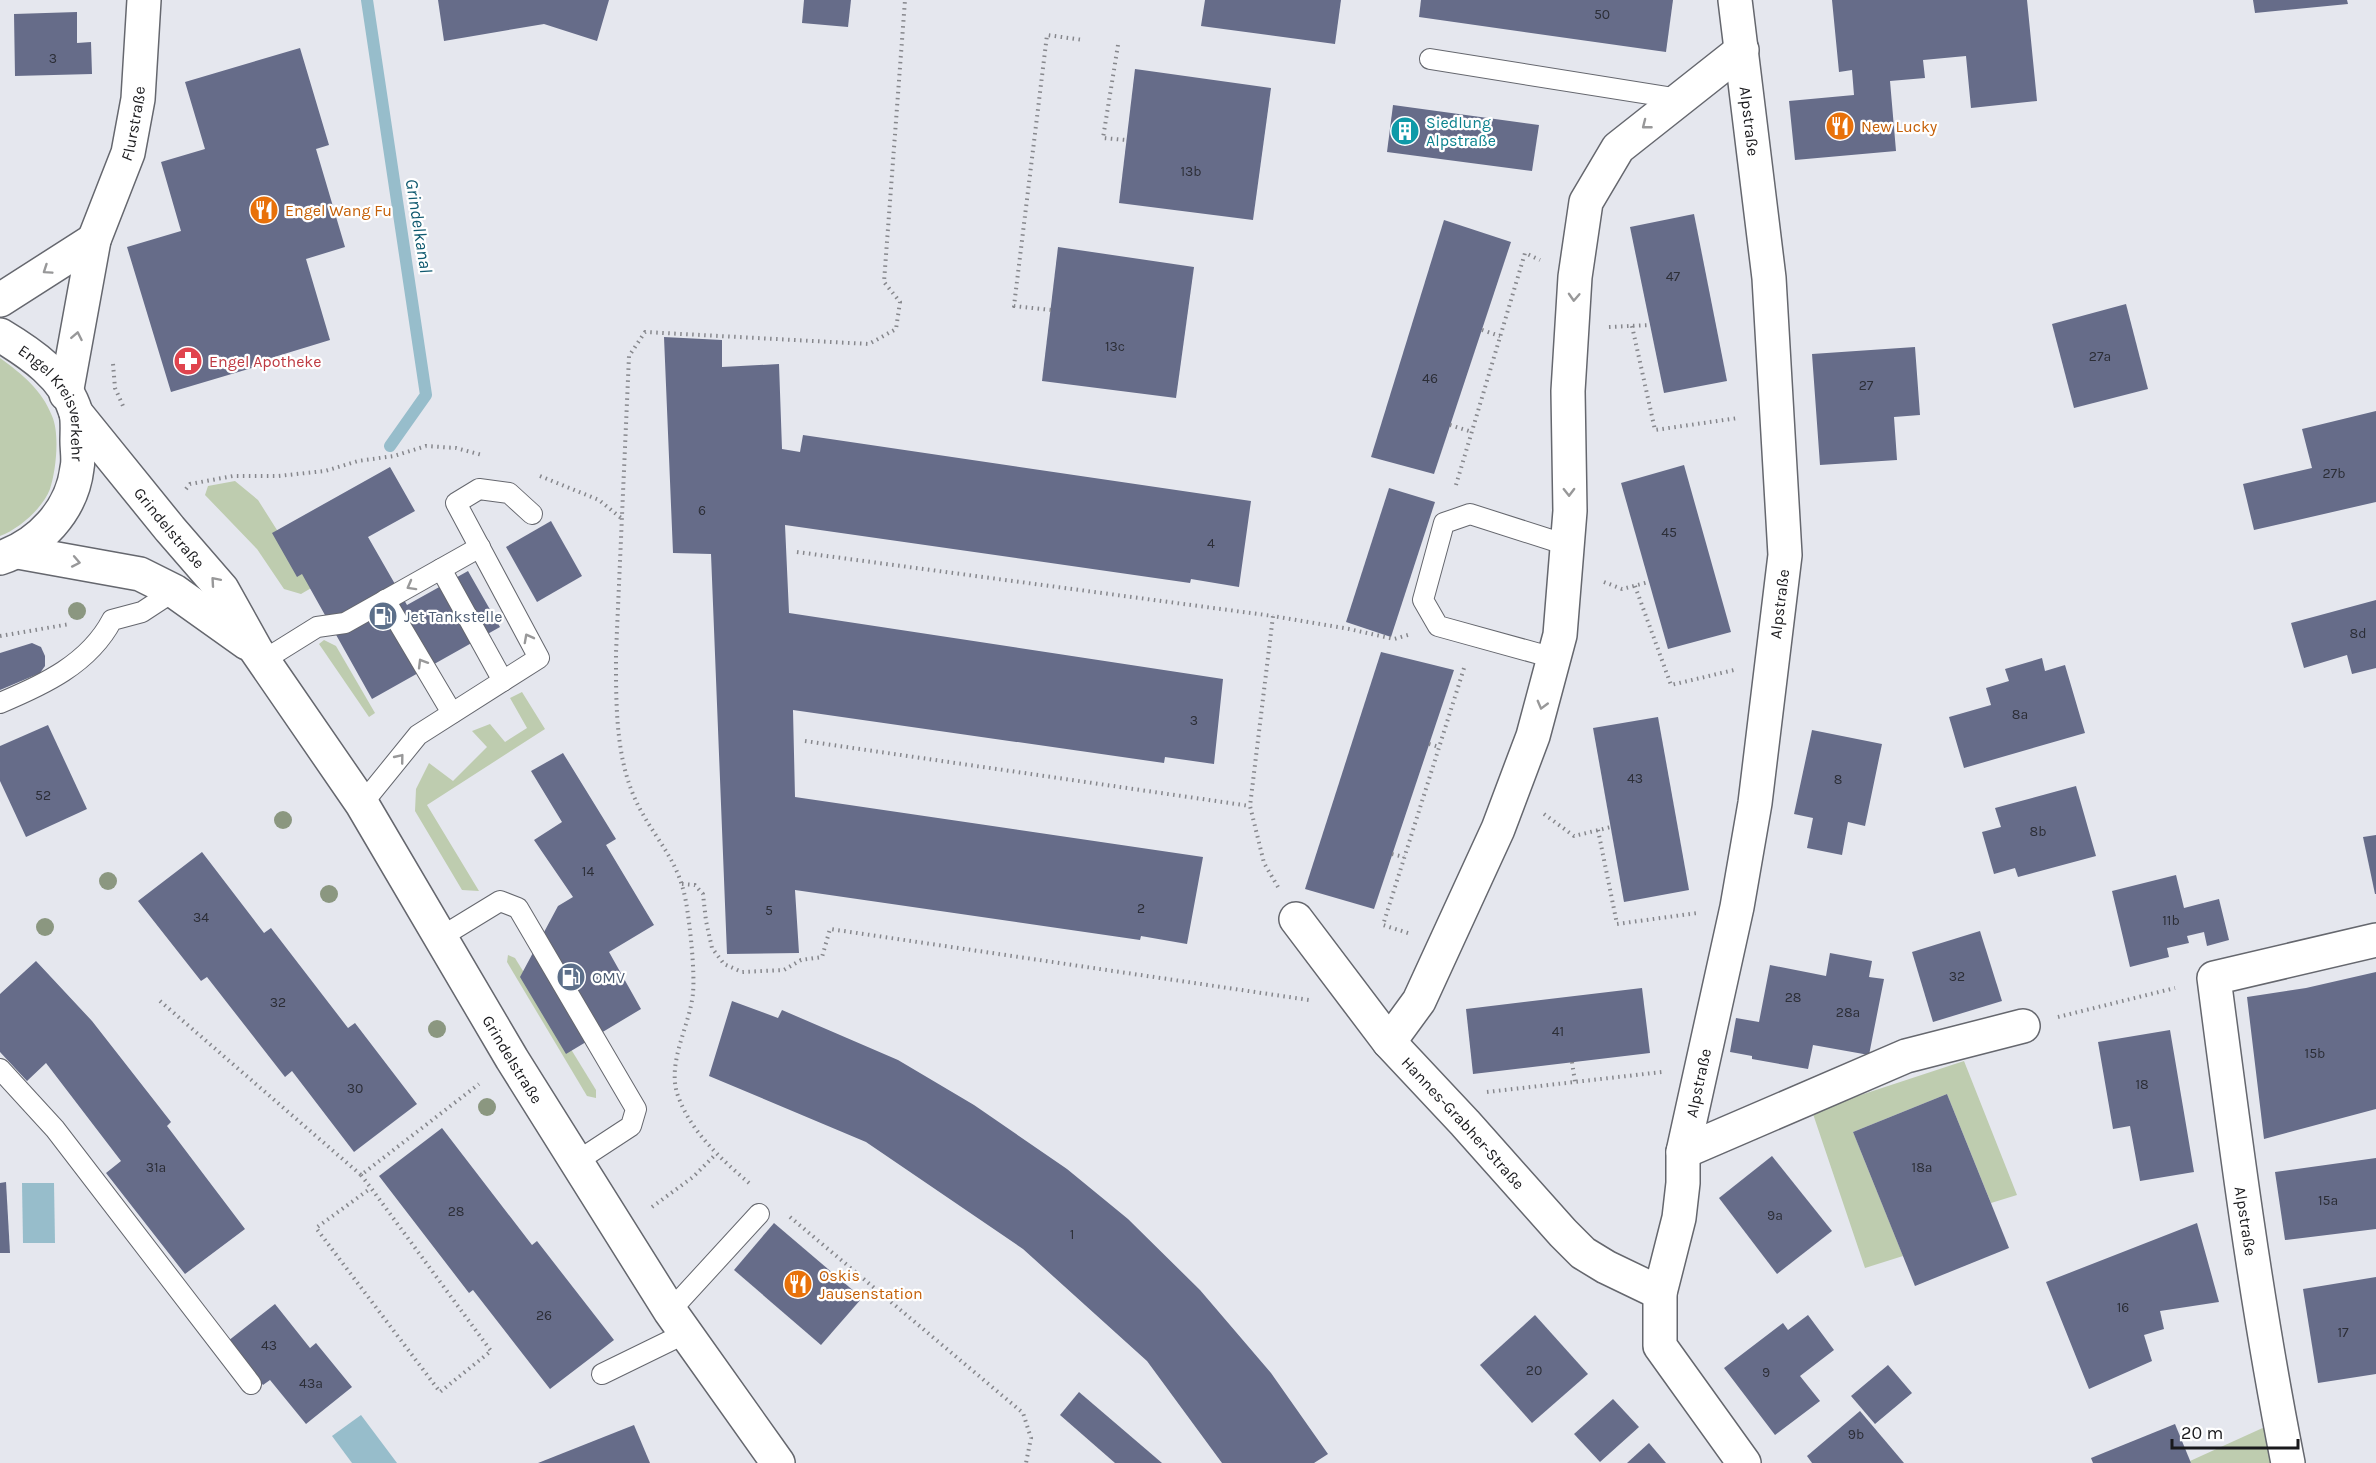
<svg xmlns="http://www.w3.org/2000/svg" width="2376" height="1463" font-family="Karla,sans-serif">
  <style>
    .green { fill: #beccaf }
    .water { fill: #97bdcb }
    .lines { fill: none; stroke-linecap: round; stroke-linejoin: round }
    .stream { stroke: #97bdcb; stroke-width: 12 }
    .building { fill: #666c89 }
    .lane-casing { stroke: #65676e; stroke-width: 22 }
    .street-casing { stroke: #65676e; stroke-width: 36 }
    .primary-casing { stroke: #65676e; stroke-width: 36 }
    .path { stroke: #86878c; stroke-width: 4; stroke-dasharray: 1.5 4.5; stroke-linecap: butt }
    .lane { stroke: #fff; stroke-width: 20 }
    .street { stroke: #fff; stroke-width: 33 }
    .primary { stroke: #fff; stroke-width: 33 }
    .tree { fill: #8b9780 }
    .oneway { stroke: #989899 }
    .labels { text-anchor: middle; stroke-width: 4.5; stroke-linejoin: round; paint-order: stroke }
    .number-label { font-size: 14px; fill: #2c2e37 }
    .street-label { font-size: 16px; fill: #19191c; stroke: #fff }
    .culture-label { font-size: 16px; fill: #0d838f; stroke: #fff; text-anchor: start }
    .food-label { font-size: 16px; fill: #c56008; stroke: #fff; text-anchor: start }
    .health-label { font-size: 16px; fill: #be3a42; stroke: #fff; text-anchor: start }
    .service-label { font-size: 16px; fill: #4e5e75; stroke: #fff; text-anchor: start }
    .water-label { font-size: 18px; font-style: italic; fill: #0f596f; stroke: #fff }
  </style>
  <rect width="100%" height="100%" fill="#e5e7ee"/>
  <g class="green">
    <path d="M0,358C22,374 42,390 52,416C60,434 56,471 50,489C43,508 19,529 0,536Z"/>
    <path d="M235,481L258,500L313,587L301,594L284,589L257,549L205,495L208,486Z"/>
    <path d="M324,640L336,646L375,713L369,717L319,644Z"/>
    <path d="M522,692L545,729L427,805L479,891L462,890L415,811L416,789L429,763L453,781L487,747L472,731L490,724L505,742L527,728L510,698Z"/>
    <path d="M508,955L515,958L596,1090V1098L587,1096L507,962Z"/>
    <path d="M1964,1061L2017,1195L1991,1203L1947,1094L1853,1132L1903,1256L1865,1268L1812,1111Z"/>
    <path d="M2267,1426L2273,1463H2191L2190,1461Z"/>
  </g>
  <g class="water">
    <path d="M22,1183H54L55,1243H23Z"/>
    <path d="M361,1415L397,1463H352L332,1436Z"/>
  </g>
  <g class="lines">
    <path class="stream" d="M367,0L426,395L390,446"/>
  </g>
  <g class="building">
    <path d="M438,0H609L597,41L544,24L444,41Z"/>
    <path d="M804,0H851L848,27L802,23Z"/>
    <path d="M1205,0H1341L1335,44L1201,26Z"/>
    <path d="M1421,0H1673L1666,52L1419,17Z"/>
    <path d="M1832,0H2027L2037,101L1971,108L1966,56L1923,60L1925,78L1890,81L1896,151L1795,160L1789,101L1854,95L1852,70L1839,72Z"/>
    <path d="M2253,0H2347L2348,4L2255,13Z"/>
    <path d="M77,12V43L91,42L92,74L15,76L14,14Z"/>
    <path d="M300,48L329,145L316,149L345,247L306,259L330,340L271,358L272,362L171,392L127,247L181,231L161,162L205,149L185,82Z"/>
    <path d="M1135,69L1271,88L1253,220L1119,203Z"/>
    <path d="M1393,105L1539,125L1532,171L1387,152Z"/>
    <path d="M1694,214L1727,381L1664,393L1630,227Z"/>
    <path d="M1444,220L1511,242L1434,474L1371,457Z"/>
    <path d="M1058,247L1194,267L1176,398L1042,381Z"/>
    <path d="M2126,304L2148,389L2074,408L2052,324Z"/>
    <path d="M664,337L722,340V367L779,364L782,449L800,452L803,435L1251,501L1239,587L1191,579L1190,583L785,525L789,613L1223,679L1214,764L1165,757L1164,763L793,710L795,797L1203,857L1187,944L1141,936L1140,940L795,890L799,953L727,954L711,554L673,553Z"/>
    <path d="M1915,347L1920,415L1894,417L1897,460L1820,465L1812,354Z"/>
    <path d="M2376,411V502L2254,530L2243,484L2312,468L2302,429Z"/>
    <path d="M1684,465L1731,632L1668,649L1621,483Z"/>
    <path d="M390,467L415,511L368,537L407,605L468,571L500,627L372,699L302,574L297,577L272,533Z"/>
    <path d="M1389,488L1435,502L1391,637L1346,622Z"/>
    <path d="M551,521L582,576L537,602L506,547Z"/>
    <path d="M2376,600V668L2352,674L2347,655L2304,668L2291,623Z"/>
    <path d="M32,643L41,647L45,656V666L40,673L0,690V653Z"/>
    <path d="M1381,652L1454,670L1374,909L1305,889Z"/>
    <path d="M2042,658L2045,671L2065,665L2085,733L1964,768L1949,717L1991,705L1986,688L2009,681L2005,669Z"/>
    <path d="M1658,717L1689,890L1624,902L1593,728Z"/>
    <path d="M48,725L87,809L26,837L0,781V746Z"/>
    <path d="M1812,730L1882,744L1865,826L1848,822L1842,855L1807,848L1813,818L1794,814Z"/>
    <path d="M563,753L616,839L606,845L654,925L609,952L641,1009L566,1054L520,977L558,906L573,897L534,840L562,822L531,771Z"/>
    <path d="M2076,786L2096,856L2018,877L2015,868L1994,874L1982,832L2001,827L1995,808Z"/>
    <path d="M2376,835V894H2375L2363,837Z"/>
    <path d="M202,852L264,933L271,928L348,1028L355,1023L417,1104L354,1152L292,1071L285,1077L207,977L201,981L138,901Z"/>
    <path d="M2176,875L2184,908L2219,899L2229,940L2207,946L2204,932L2187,936L2189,943L2167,948L2169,957L2130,967L2112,891Z"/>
    <path d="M1980,931L2002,1001L1933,1022L1912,952Z"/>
    <path d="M1830,953L1872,961L1869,977L1884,979L1869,1055L1813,1045L1808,1069L1752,1059V1056L1730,1052L1736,1018L1759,1022L1770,965L1826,976Z"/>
    <path d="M36,961L92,1021L171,1122L167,1126L245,1229L185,1274L106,1173L121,1161L46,1063L27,1081L0,1052V994Z"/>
    <path d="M2376,972V1109L2264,1139L2247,997L2306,988Z"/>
    <path d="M1642,988L1650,1053L1473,1074L1466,1009Z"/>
    <path d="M732,1001L778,1018L782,1010L898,1060L974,1105L1067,1169L1128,1219L1200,1290L1271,1373L1328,1454L1314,1463H1222L1147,1361L1023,1249L866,1142L709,1076Z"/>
    <path d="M2170,1030L2194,1172L2140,1181L2130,1126L2113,1129L2098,1042Z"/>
    <path d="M1947,1094L2009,1248L1915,1286L1853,1132Z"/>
    <path d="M442,1128L532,1245L537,1241L614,1340L550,1389L473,1290L469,1293L379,1176Z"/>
    <path d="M1772,1156L1832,1231L1777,1274L1719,1198Z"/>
    <path d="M2376,1158V1229L2285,1240L2275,1172Z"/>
    <path d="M6,1182L10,1253H0V1183Z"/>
    <path d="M774,1223L862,1298L821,1345L734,1270Z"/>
    <path d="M2197,1223L2219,1302L2160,1311L2164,1329L2144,1335L2152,1361L2089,1389L2046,1282Z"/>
    <path d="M2376,1277V1374L2318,1383L2303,1289Z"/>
    <path d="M275,1304L310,1348L316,1343L352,1387L306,1424L270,1380L263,1385L228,1341Z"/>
    <path d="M1535,1315L1588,1374L1532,1423L1480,1365Z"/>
    <path d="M1808,1315L1834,1350L1800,1376L1820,1401L1775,1435L1724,1368L1783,1323L1788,1330Z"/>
    <path d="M1888,1365L1912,1393L1875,1424L1851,1396Z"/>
    <path d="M1079,1392L1162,1463H1115L1060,1415Z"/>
    <path d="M1613,1399L1639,1427L1600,1462L1574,1434Z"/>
    <path d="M1860,1411L1904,1463H1812L1807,1456Z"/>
    <path d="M2175,1424L2191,1463H2093L2091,1458Z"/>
    <path d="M634,1425L650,1463H538Z"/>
    <path d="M1649,1443L1666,1463H1627Z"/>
  </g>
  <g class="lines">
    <g class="lane-casing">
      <g id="lane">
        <path d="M1430,59L1680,99"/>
        <path d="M441,569L503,681"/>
        <path d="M385,600L452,713"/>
        <path d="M1554,658L1438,626L1423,600L1444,523L1470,514L1567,545"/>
        <path d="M264,660L317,627L345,623L480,547"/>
        <path d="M0,703C43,685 89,664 112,620L142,612L174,591"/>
        <path d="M362,804L418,735L539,658L456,503L479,489L509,493L532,514"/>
        <path d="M441,937L500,901L518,908L636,1109L631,1126L576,1162"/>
        <path d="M0,1069L55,1129L251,1384"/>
        <path d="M670,1311L759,1214"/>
        <path d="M602,1374L686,1333"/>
      </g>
    </g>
    <g class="street-casing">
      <g id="street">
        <path id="s1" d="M1735,0L1769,278L1785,555L1755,803L1737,907L1683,1152V1183L1679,1218L1660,1293V1346L1744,1463"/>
        <path d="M0,300L94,240"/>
        <path id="s2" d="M66,394L94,240L128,153L138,99L144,0"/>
        <path id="s3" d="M1296,919L1389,1042L1465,1123L1563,1233L1583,1253L1606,1267L1660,1293"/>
        <path d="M1389,1042L1419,1001L1498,829L1533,736L1560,635L1570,511L1568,391L1575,277L1586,202L1618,148L1742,50"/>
        <path d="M1683,1152L1906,1056L2023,1026"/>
        <path d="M2288,1463C2256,1302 2235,1140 2214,978L2376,940"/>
      </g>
    </g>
    <g class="primary-casing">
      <g id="primary">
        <path id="s4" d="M0,335C30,353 66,377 76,413C78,421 77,432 77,441C77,450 79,460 77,468C72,511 39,545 0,558"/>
        <path id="s5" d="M76,413L170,529L222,589L256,650L362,804L512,1059L670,1311L778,1463"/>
        <path d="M18,552L140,574L174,591L247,643"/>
      </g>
    </g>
    <g class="path">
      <path d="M1118,45L1103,138L1126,140"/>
      <path d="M1051,310L1014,306L1047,35L1083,40"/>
      <path d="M1632,326L1655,430L1738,418"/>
      <path d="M1609,327L1650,325"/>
      <path d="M1482,330L1500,336"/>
      <path d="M113,364L115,388L123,406"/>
      <path d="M1450,425L1472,432"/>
      <path d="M540,476L599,500L621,518"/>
      <path d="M1456,485L1525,253L1540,260"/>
      <path d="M186,489L190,484L233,476H278L325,471L358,461L394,456L426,446L456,448L482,455"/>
      <path d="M797,552L1273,616"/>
      <path d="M1604,582L1622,589L1649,582"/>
      <path d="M1635,586L1671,685L1734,670"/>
      <path d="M0,636L70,624"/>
      <path d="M805,741L1250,806"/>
      <path d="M1429,744L1439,747"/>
      <path d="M1544,814L1574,836L1611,827"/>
      <path d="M1598,830L1617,924L1697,913"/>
      <path d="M1392,854L1404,857"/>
      <path d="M682,884L695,885L703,894L706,921L712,948L724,964L742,972L784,970L801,960L822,957L830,929L1309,1000"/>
      <path d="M1278,887L1264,863L1250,806L1273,616L1349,629L1394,639L1408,635"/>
      <path d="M1408,933L1383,925L1465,665"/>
      <path d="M160,1001L361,1175L479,1084"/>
      <path d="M2058,1017L2175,988"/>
      <path d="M1572,1062L1575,1082"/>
      <path d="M1487,1092L1662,1072"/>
      <path d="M361,1175L371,1188L491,1351L440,1392L316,1228L371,1188"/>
      <path d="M749,1183C721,1159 691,1132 678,1096C666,1063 690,1026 693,993C695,971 690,925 686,902C679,862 659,844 640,809C615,763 616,705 616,653L629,356L645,332L869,344L896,329L900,302L884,282L905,0"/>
      <path d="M652,1207L693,1177L715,1155"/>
      <path d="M790,1217L1023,1413L1031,1438L1026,1463"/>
    </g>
    <use href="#lane" class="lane"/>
    <use href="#street" class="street"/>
    <use href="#primary" class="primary"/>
  </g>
  <g class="tree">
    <circle cx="77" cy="611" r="9"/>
    <circle cx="283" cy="820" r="9"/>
    <circle cx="108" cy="881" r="9"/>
    <circle cx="329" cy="894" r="9"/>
    <circle cx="45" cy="927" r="9"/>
    <circle cx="437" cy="1029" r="9"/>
    <circle cx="487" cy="1107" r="9"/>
  </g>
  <defs><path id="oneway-chevron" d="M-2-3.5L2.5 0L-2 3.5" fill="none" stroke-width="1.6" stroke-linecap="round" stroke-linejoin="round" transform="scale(1.5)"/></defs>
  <g class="oneway">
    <use href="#oneway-chevron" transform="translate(1646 125) rotate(142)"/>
    <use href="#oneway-chevron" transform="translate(47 270) rotate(146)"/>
    <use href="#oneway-chevron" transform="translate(1574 297) rotate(93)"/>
    <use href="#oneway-chevron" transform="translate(77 336) rotate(-79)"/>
    <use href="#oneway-chevron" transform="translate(1569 492) rotate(89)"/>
    <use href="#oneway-chevron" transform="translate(76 562) rotate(11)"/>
    <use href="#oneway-chevron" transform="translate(215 581) rotate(-131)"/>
    <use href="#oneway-chevron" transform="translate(411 586) rotate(151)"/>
    <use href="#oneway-chevron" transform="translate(528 638) rotate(-118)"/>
    <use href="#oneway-chevron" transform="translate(422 663) rotate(-121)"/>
    <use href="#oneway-chevron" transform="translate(1542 705) rotate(105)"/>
    <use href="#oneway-chevron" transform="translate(400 758) rotate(-51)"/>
  </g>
  <defs>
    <g id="restaurant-disc" transform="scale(1.5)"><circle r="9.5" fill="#e8710a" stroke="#fff"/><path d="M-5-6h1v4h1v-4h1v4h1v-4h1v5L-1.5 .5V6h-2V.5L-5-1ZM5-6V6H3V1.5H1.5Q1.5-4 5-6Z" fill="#fff"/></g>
    <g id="building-disc" transform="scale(1.5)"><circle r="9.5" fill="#0f9aa8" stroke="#fff"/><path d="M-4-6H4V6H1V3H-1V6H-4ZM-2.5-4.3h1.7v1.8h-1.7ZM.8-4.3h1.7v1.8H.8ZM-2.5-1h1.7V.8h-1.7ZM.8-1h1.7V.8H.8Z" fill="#fff"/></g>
    <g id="pharmacy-disc" transform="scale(1.5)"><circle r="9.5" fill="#e0444e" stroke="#fff"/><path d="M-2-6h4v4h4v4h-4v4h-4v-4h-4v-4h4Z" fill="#fff"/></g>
    <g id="fuel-disc" transform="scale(1.5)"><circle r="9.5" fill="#5c6f8a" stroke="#fff"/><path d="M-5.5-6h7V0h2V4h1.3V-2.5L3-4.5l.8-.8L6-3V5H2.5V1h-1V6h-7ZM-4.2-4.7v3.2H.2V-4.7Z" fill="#fff"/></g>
  </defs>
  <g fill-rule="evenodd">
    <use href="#restaurant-disc" x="1840" y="126"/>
    <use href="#building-disc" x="1405" y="131"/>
    <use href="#restaurant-disc" x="264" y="210"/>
    <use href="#pharmacy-disc" x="188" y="361"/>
    <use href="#fuel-disc" x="383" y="616"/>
    <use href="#fuel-disc" x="571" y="977"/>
    <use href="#restaurant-disc" x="798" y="1284"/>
  </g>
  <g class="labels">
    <g class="number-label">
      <text x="1602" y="19">50</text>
      <text x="53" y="63">3</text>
      <text x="1191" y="176">13b</text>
      <text x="1673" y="281">47</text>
      <text x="1115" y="351">13c</text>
      <text x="2100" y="361">27a</text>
      <text x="1430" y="383">46</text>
      <text x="1866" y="390">27</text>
      <text x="2334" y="478">27b</text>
      <text x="702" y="515">6</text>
      <text x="1669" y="537">45</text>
      <text x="1211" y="548">4</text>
      <text x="2358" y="638">8d</text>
      <text x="2020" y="719">8a</text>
      <text x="1194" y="725">3</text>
      <text x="1635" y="783">43</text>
      <text x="1838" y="784">8</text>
      <text x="43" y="800">52</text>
      <text x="2038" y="836">8b</text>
      <text x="588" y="876">14</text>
      <text x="1141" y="913">2</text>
      <text x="769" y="915">5</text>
      <text x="201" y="922">34</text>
      <text x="2171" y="925">11b</text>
      <text x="1957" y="981">32</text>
      <text x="1793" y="1002">28</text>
      <text x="278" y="1007">32</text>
      <text x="1848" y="1017">28a</text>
      <text x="1558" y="1036">41</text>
      <text x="2315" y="1058">15b</text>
      <text x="2142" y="1089">18</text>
      <text x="355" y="1093">30</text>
      <text x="156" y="1172">31a</text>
      <text x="1922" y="1172">18a</text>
      <text x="2328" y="1205">15a</text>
      <text x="456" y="1216">28</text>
      <text x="1775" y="1220">9a</text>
      <text x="1072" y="1239">1</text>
      <text x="2123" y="1312">16</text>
      <text x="544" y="1320">26</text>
      <text x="2343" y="1337">17</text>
      <text x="269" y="1350">43</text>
      <text x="1534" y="1375">20</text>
      <text x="1766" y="1377">9</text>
      <text x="311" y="1388">43a</text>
      <text x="1856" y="1439">9b</text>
    </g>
    <g class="street-label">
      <text dy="6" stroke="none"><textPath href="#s1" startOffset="122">Alpstraße</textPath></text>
      <text dy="6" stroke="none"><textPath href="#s2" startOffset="280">Flurstraße</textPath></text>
      <text dy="6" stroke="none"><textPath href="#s4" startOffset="92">Engel Kreisverkehr</textPath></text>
      <text dy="6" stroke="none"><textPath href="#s5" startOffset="148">Grindelstraße</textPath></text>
      <text transform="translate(1779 604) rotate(-83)" y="6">Alpstraße</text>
      <text dy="6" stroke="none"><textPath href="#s5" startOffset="782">Grindelstraße</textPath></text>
      <text transform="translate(1698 1083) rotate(-78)" y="6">Alpstraße</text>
      <text dy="6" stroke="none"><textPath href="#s3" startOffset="264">Hannes-Grabher-Straße</textPath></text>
      <text transform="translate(2246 1221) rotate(81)" y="6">Alpstraße</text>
    </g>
    <g class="culture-label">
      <text x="1426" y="128">Siedlung<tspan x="1426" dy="18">Alpstraße</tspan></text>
    </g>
    <g class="food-label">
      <text x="1861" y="132">New Lucky</text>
      <text x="285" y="216">Engel Wang Fu</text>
      <text x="819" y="1281">Oskis<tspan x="819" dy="18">Jausenstation</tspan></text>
    </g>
    <g class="health-label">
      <text x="209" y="367">Engel Apotheke</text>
    </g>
    <g class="service-label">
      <text x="404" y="622">Jet Tankstelle</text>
      <text x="592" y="983">OMV</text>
    </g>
    <g class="water-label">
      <text transform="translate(419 226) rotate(81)" y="6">Grindelkanal</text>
    </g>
  </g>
  <path d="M2172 1439v9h126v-9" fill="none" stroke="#19191c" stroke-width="3"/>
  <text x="2181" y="1439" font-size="18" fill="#19191c" stroke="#ffffff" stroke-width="4.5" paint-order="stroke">20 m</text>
</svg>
